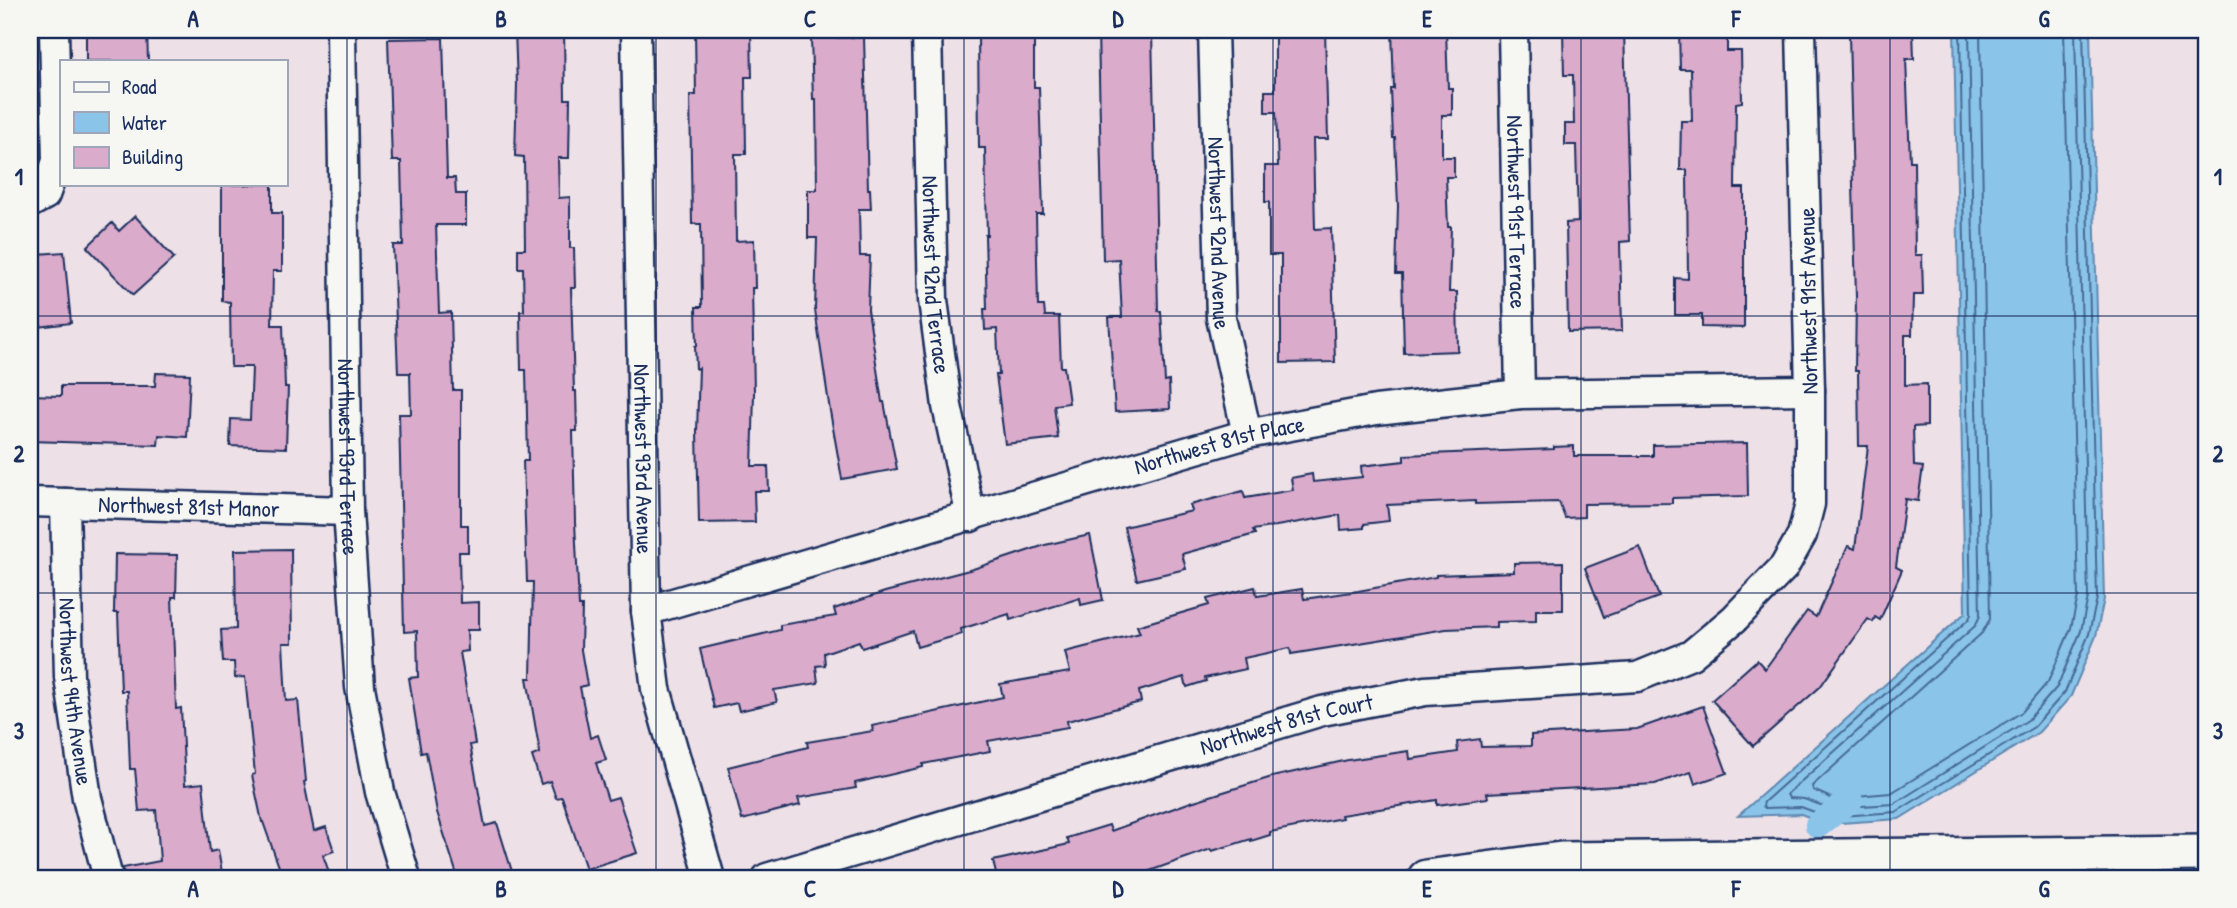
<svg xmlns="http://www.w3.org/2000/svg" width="2237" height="908" font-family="'Patrick Hand',sans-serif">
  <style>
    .water { fill: #8ac4e9; stroke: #5e88b1; stroke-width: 2 }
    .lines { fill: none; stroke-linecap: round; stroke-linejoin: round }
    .shore { stroke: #476b96; stroke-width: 2 }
    .canal { stroke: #8ac4e9; stroke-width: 26 }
    .building { fill: #dbabcc; stroke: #1b2f5e; stroke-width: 2 }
    .minor-casing { stroke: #1b2f5e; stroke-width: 33 }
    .tertiary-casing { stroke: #1b2f5e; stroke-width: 40 }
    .minor { stroke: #f6f6f2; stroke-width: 28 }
    .tertiary { stroke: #f6f6f2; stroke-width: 35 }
    .grid { fill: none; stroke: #1b2f5e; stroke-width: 2; stroke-opacity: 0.55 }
    .labels { text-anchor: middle; stroke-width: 5; stroke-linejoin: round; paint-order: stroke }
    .street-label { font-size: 23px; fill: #1b2f5e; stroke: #f6f6f2 }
    .neatline { fill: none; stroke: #1b2f5e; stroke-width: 2.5 }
    .grid-label { font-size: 23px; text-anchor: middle; font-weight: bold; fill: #1b2f5e }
  </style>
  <rect width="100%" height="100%" fill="#eee0e7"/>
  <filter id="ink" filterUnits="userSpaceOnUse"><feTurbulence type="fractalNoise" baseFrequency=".0143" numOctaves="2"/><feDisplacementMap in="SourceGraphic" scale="14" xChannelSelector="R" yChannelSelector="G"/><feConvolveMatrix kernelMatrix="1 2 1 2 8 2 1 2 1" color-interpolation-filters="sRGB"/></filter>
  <g filter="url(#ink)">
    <path class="water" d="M1954,30H2090L2104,599L2096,636L2071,696L2039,732L1899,819L1826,824L1801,814L1738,816L1965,613Z"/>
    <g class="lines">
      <g class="shore">
        <path d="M1960,30L1971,614L1969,619L1764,802L1763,806L1765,808L1801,807L1828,817L1896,812L2034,727L2065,692L2089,634L2097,598L2083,30"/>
        <path d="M1969,30L1980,616L1975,626L1787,794L1789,798L1804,799L1829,808L1894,804L2028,720L2057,687L2081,631L2088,597L2075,30"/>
        <path d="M1980,30L1990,619L1982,633L1812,786L1813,790L1831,798L1891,793L2022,712L2048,682L2071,628L2078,596L2064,30"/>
      </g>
      <path class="canal" d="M1818,825L1850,800"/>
    </g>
    <g class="building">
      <path d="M86,30H147L148,61H86Z"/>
      <path d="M515,30H564L565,99H570L569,158H558L559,198L570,197V248H574L575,288H571L574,391H576L577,431H573L575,522L579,606H582L581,650L587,685L580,687L590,738L598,735L606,760L596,763L608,800L618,797L637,853L586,869L562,797L556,798L550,781L541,784L532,756L540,753L527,678H531L533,582H527L523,461H528L526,370H521L520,311H524L523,268H518V249H525L524,157L515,156L517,84Z"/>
      <path d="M695,30H751L752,77H745L746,154H735L736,241L754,240L755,288H752L754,393L752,466H768L769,491H754L755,522L699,523L697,431L699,368L696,369L695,346H697L696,307H702L701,224H692L690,95H696Z"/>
      <path d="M978,30H1034V87H1039L1043,214H1036L1038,306H1044L1045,316H1059L1061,367H1064L1069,403L1054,405L1058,438L1005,444L996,375H999L997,329L985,330L984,309H987L985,235H987L985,148H979Z"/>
      <path d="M1098,30H1152L1158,311H1161L1165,382L1169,381L1170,409L1115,412L1109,317H1122L1119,259L1103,260Z"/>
      <path d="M1275,30H1325L1328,139H1313L1315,229L1331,228L1335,362L1281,363V255H1269V202H1265V166H1278L1276,112H1265V91H1275Z"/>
      <path d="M1392,30H1446L1448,88H1452V115H1442V157H1454V177H1446L1448,227H1451L1449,292H1457L1458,351L1404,353L1402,274H1396L1398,206L1395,138H1393L1391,89H1394Z"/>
      <path d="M1563,30H1624L1630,241L1620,242L1622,331L1568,332L1566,223L1578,222L1576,145H1565V124H1574L1573,75H1564Z"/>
      <path d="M1679,30H1727V51H1741L1742,102L1736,103L1735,188H1744V328L1702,327V315H1675V278L1688,279L1687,170H1680L1681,121H1692L1691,69H1680Z"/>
      <path d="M1852,30H1913L1914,59H1906L1910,161H1914L1915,255H1922L1923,295H1913L1912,335H1905V385L1927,384V426L1913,427L1914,466L1923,467L1918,501L1905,499L1896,567L1902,570L1880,620L1875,617L1873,622L1868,619L1820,687L1753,746L1712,700L1757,660L1765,669L1807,611L1816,617L1848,546L1855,549L1868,446H1859L1858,371H1855L1856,297L1849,35H1852Z"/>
      <path d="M864,37L868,189H870L871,209H859L860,256H870L868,310L882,402H884L897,469L842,479L830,411L815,310L817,238H808V190H817L816,99H813L811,38Z"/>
      <path d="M443,38L447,178H455L456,194H466V225H436L439,313L451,312L453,390H461V525H468V552H459L460,603L479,602V630H467L468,651L460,652L475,744L470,745L485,826L497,823L514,878H458L437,812L426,752L421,753L409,678L418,677L417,631L404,632L399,414H411L410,373H398L393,245H403L401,161H392L388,39Z"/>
      <path d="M272,184V213H282V271H273L272,325H283L285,387H288L286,448L230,446L231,419L250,420L252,367H231L230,302L222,301V185Z"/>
      <path d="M135,216L174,258L133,295L87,247L112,223L119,231Z"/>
      <path d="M64,252L71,323L30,328V261H39L38,254Z"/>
      <path d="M156,373L190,374L187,437L159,435L158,445L30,441V395L61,396V386H155Z"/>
      <path d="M1747,443L1748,496L1672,498V503L1584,504V517L1565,518L1559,502L1475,504V501L1387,505L1389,521L1364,524V528L1341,530L1340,515L1253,530L1255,534L1182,554L1186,569L1137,580L1124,527L1192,511L1190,505L1243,491L1245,498L1293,490L1291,478L1312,474L1313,482L1362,477L1361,466L1404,461V455L1554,449V447L1574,446V456H1653V445Z"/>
      <path d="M1090,535L1103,600L1081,605L1080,598L1010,620L1009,614L961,629L962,634L917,647L913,631L862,648L859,641L824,653L825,665L816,666L818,683L774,690L777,702L739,711L737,703L714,708L700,649L780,630V625L836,616L834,609L885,592L973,569L1045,545Z"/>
      <path d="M1640,547L1659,597L1604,617L1585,568Z"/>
      <path d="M291,549L292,643H283L286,701L298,700L306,781L304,782L314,831L326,827L334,851L323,855L331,878H283L263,822H262L252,775L255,774L245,677L235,678L234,662H223L221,630L236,629L235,550Z"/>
      <path d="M115,554L177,555L176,597H172L176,709L181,708L185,785L203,783L210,852L218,850L223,878H124L123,868L160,861L156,810L139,811L135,769H130L127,691H121L118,613H114Z"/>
      <path d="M1563,562V610H1536V621L1496,622V627L1446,629L1291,654L1290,648L1244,658L1246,669L1205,678L1206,681L1187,687L1184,677L1139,691L1141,702L1067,721L1068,727L988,741L990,751L923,764V767L855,783L856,788L798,798L800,805L742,820L728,767L808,747L807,742L873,731L872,726L1003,697L1000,684L1070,672L1065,652L1140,633L1137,626L1209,605L1207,599L1255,587L1257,596L1302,589L1304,599L1358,591L1436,577V575L1514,572V563Z"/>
      <path d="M1703,706L1727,773L1695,784L1691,772L1655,784L1487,793L1488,798L1437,805V800L1341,815L1342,818L1270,832V835L1251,841V839L1212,851L1211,849L1130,878H997L993,861L1069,844L1067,838L1109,825L1111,831L1191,802L1272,777L1348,760L1409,751L1410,759L1458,752L1457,742L1480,739L1481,747L1531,746V735L1637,729Z"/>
    </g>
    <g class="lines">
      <g class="minor-casing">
        <g id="minor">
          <path id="s1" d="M341,30L348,511L360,687L380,792L406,878"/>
          <path id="s2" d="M636,30L646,611L656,689L710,878"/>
          <path id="s3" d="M927,30L933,300L947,406L971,517"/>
          <path id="s4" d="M1213,30L1221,318L1247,434"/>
          <path id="s5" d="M1513,30L1520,394"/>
          <path d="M30,203L45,195L57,161L54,30"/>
          <path id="s6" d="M30,502L348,511"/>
          <path id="s7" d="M65,503L69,677L87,798L108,878"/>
          <path id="s8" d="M646,611L1247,434L1376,410L1520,394L1810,390"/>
          <path id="s9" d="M767,878L1322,711L1425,691L1637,677L1691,655L1734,619L1784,567L1802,535L1810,504V390L1801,30"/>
        </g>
      </g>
      <g class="tertiary-casing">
        <path id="tertiary" d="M1426,878L1561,860L2207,853"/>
      </g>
      <use href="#minor" class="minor"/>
      <use href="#tertiary" class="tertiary"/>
    </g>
  </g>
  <path class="grid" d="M347,30V878M656,30V878M964,30V878M1273,30V878M1581,30V878M1890,30V878M30,316H2207M30,593H2207"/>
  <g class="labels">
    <g class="street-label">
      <text dy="8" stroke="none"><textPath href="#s5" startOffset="182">Northwest 91st Terrace</textPath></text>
      <text dy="8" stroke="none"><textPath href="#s4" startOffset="203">Northwest 92nd Avenue</textPath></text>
      <text dy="8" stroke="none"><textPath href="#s3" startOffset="245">Northwest 92nd Terrace</textPath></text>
      <text transform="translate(1808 301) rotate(-91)" y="8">Northwest 91st Avenue</text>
      <text dy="8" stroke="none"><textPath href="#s8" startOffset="597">Northwest 81st Place</textPath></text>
      <text dy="8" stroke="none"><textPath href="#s1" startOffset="427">Northwest 93rd Terrace</textPath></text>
      <text dy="8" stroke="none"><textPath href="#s2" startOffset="429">Northwest 93rd Avenue</textPath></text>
      <text dy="8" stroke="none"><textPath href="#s6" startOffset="159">Northwest 81st Manor</textPath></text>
      <text dy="8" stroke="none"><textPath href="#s7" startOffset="189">Northwest 94th Avenue</textPath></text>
      <text dy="8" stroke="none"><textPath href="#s9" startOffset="542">Northwest 81st Court</textPath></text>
    </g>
  </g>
  <rect width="2237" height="908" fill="none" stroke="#f6f6f2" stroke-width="77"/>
  <rect x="60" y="60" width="228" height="126" fill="#f6f6f2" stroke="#9ea6b7" stroke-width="2"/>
  <rect x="74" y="82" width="35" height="10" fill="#f6f6f2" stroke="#9ea6b7" stroke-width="2"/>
  <text x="122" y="94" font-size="21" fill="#1b2f5e">Road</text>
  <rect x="74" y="112" width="35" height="21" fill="#8ac4e9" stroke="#9ea6b7" stroke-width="2"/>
  <text x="122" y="130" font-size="21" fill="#1b2f5e">Water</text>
  <rect x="74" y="147" width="35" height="21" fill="#dbabcc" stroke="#9ea6b7" stroke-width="2"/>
  <text x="122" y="164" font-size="21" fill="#1b2f5e">Building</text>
  <rect x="38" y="38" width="2160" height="832" class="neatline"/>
  <g class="grid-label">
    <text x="193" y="27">A</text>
    <text x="501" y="27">B</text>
    <text x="810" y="27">C</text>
    <text x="1118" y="27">D</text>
    <text x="1427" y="27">E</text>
    <text x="1736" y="27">F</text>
    <text x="2044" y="27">G</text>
    <text x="19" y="185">1</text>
    <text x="2218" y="185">1</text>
    <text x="19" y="462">2</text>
    <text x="2218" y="462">2</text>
    <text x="19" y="739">3</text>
    <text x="2218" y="739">3</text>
    <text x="193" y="897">A</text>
    <text x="501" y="897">B</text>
    <text x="810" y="897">C</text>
    <text x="1118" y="897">D</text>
    <text x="1427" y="897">E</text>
    <text x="1736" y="897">F</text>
    <text x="2044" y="897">G</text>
  </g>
</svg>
